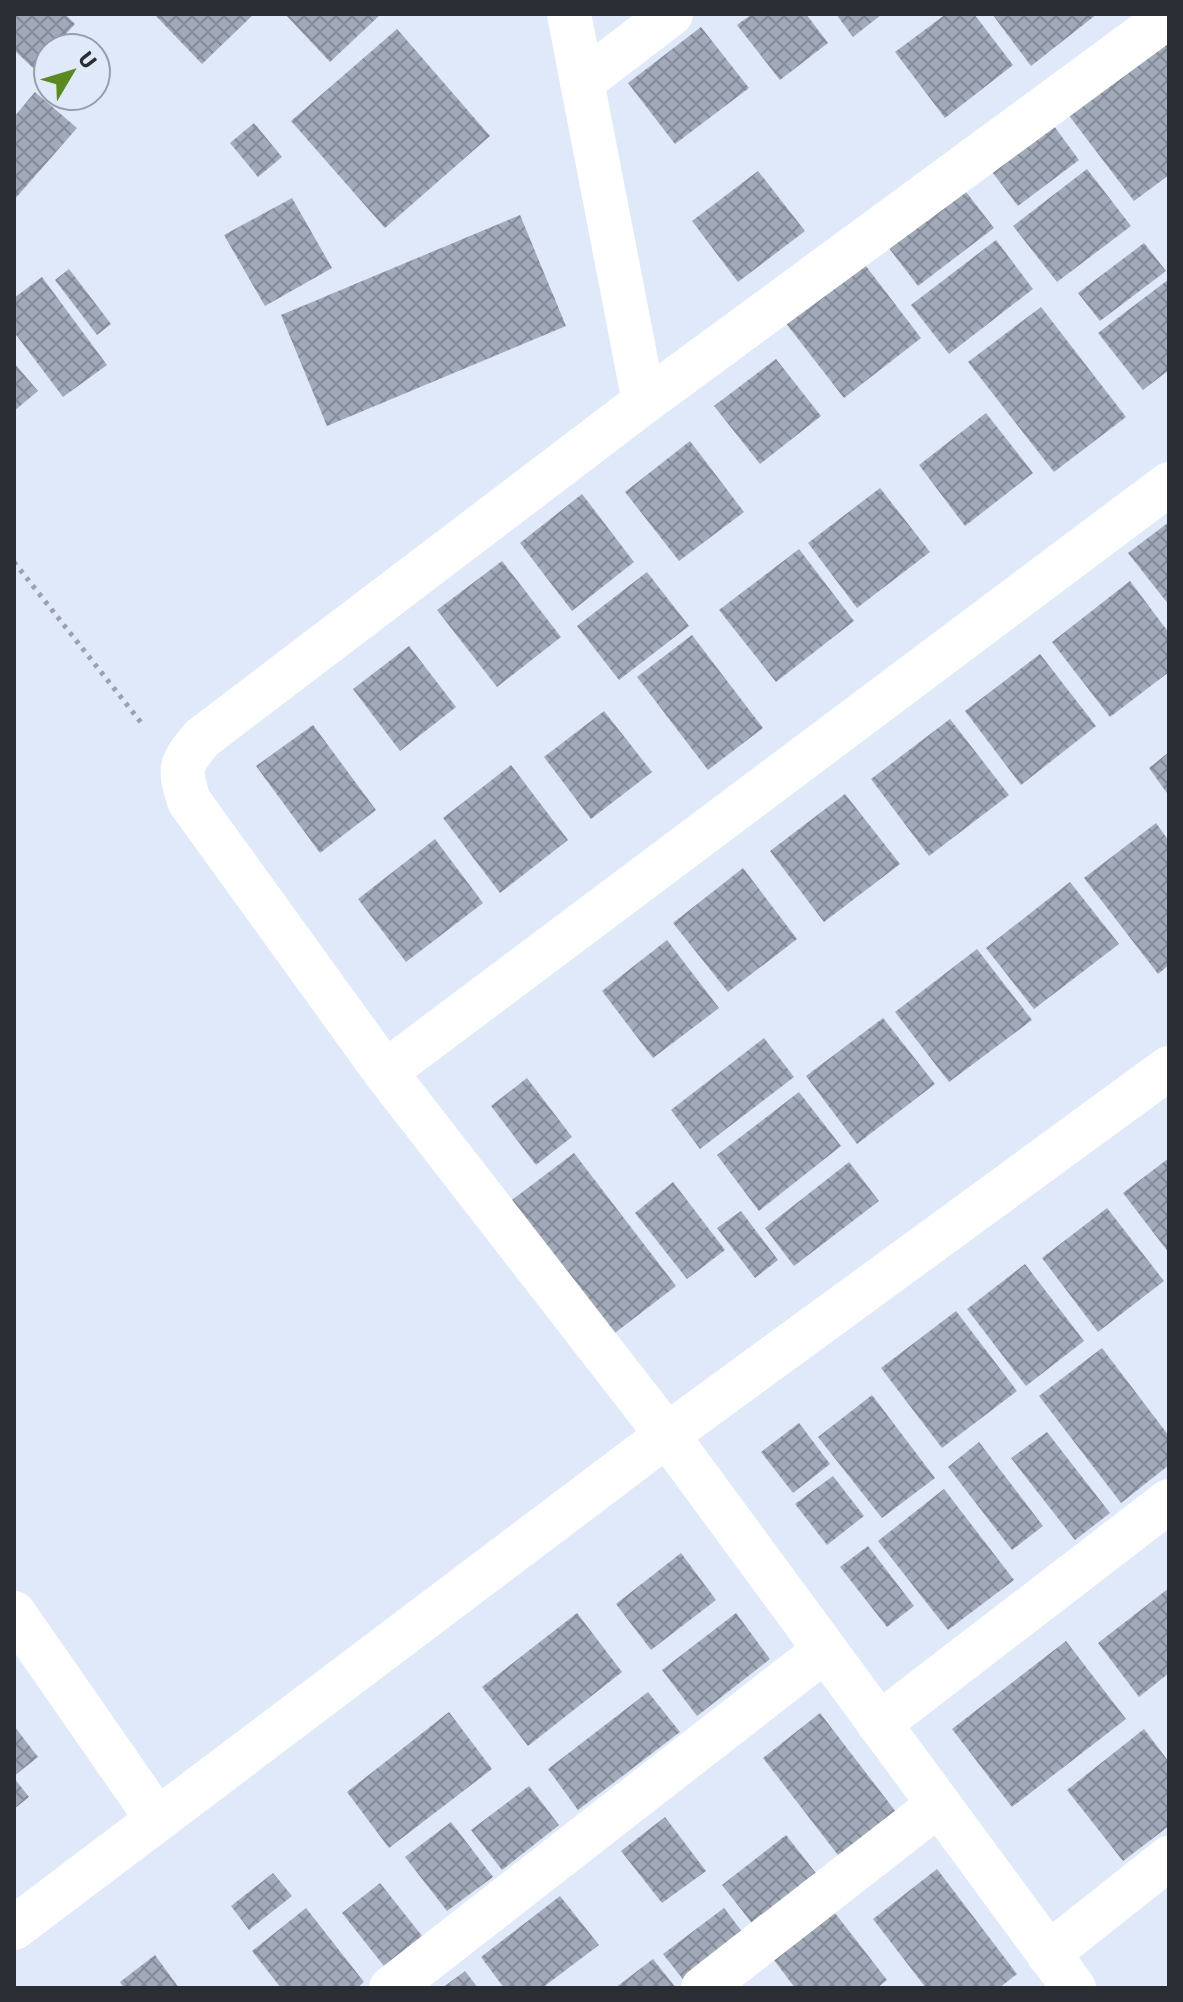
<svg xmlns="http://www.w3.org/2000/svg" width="1183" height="2002" font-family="Signika,sans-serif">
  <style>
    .building { fill: url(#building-cross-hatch) }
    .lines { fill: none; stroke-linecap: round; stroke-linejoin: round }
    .path { stroke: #9aa0ad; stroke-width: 5; stroke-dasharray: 4 6; stroke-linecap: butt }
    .minor { stroke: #fff; stroke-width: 44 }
  </style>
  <defs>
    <pattern id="building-cross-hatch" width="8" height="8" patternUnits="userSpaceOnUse" patternTransform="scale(2)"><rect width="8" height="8" fill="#a2aaba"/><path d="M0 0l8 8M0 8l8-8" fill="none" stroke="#848b98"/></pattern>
  </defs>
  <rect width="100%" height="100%" fill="#e0e9fa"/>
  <g class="building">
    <path d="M14,14H65L75,24L53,48H48V53L33,68L14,50Z"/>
    <path d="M154,14H254L202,64Z"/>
    <path d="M285,14H381L330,62Z"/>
    <path d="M752,14H806L828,43L780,80L737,25Z"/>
    <path d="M836,14H882L853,37Z"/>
    <path d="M946,14H974L1013,65L945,118L895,52Z"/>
    <path d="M992,14H1097L1031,66Z"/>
    <path d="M701,27L749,88L675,144L628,83Z"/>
    <path d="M397,29L490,136L385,228L291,121Z"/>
    <path d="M1169,29V175L1134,201L1064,109Z"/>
    <path d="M35,92L77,128L14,200V117Z"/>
    <path d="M1045,114L1079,160L1018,206L983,160Z"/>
    <path d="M254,123L282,157L258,177L230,143Z"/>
    <path d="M1087,169L1131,226L1057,282L1013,226Z"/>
    <path d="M758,171L805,231L738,282L692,221Z"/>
    <path d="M963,188L994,228L918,286L888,247Z"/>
    <path d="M292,198L332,268L265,306L224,235Z"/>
    <path d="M520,215L566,326L327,426L281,315Z"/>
    <path d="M996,240L1033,289L949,354L911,305Z"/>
    <path d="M1144,243L1166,271L1100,321L1078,293Z"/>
    <path d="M859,257L921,338L844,398L781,317Z"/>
    <path d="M69,269L111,324L97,335L55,280Z"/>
    <path d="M42,277L107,365L63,397L14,332V298Z"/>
    <path d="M1169,279V370L1143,390L1098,333Z"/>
    <path d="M1041,307L1126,417L1054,472L968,362Z"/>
    <path d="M776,359L821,416L760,464L714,406Z"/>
    <path d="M14,363L38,391L14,411Z"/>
    <path d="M986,413L1033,473L965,526L919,465Z"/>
    <path d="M690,441L744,512L679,561L625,492Z"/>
    <path d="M880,488L930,552L857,608L808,543Z"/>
    <path d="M582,494L634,562L572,611L520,543Z"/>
    <path d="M1169,522V605L1128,553Z"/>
    <path d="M799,549L854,621L776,682L719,610Z"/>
    <path d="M502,561L561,637L497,687L437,610Z"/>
    <path d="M647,572L689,626L619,680L577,626Z"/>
    <path d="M1130,581L1169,633V672L1110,717L1052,642Z"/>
    <path d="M692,635L763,728L708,770L637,677Z"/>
    <path d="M409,646L456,707L400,751L353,689Z"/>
    <path d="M1040,654L1096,726L1021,785L965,711Z"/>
    <path d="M604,711L652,772L591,819L544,757Z"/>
    <path d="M950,719L1009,795L929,856L871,779Z"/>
    <path d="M313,725L376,810L320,853L256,766Z"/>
    <path d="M1169,752V796L1149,768Z"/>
    <path d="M511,765L568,840L500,893L443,818Z"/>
    <path d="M845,794L900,864L824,922L770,851Z"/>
    <path d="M1156,823L1169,841V965L1158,974L1084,878Z"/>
    <path d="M435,839L483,903L406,962L358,899Z"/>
    <path d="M743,868L797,939L728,992L673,923Z"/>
    <path d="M1070,882L1119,944L1034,1009L986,948Z"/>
    <path d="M667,940L719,1008L653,1058L602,991Z"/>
    <path d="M977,949L1032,1020L949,1082L895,1012Z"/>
    <path d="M883,1018L935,1084L857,1144L806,1076Z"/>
    <path d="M764,1038L794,1077L700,1149L671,1110Z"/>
    <path d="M527,1078L572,1137L536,1165L491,1106Z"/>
    <path d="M799,1092L841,1146L759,1211L717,1155Z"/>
    <path d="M574,1153L676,1286L607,1339L504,1206Z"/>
    <path d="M1169,1158V1253L1123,1193Z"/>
    <path d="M849,1162L879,1201L794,1266L765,1228Z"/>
    <path d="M673,1182L725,1250L687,1279L635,1213Z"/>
    <path d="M1107,1208L1164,1281L1098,1332L1042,1258Z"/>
    <path d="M741,1211L778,1260L755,1278L717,1228Z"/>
    <path d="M1025,1264L1084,1341L1026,1386L967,1309Z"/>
    <path d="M956,1311L1017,1391L942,1448L881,1368Z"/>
    <path d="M1102,1348L1169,1436V1465L1121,1503L1039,1396Z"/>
    <path d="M872,1395L935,1478L882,1518L818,1437Z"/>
    <path d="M799,1423L830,1464L793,1493L761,1452Z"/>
    <path d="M1047,1432L1110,1513L1075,1540L1011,1458Z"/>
    <path d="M979,1442L1043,1526L1012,1550L948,1467Z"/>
    <path d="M833,1476L864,1516L827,1545L795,1504Z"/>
    <path d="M944,1489L1014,1580L948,1630L878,1541Z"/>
    <path d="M868,1546L914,1606L887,1627L840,1567Z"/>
    <path d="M681,1553L716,1600L651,1650L616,1604Z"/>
    <path d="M1169,1588V1673L1139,1697L1098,1643Z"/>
    <path d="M577,1613L622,1672L528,1746L482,1687Z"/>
    <path d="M736,1613L770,1659L697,1716L662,1670Z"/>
    <path d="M1066,1641L1126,1719L1012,1807L952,1729Z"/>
    <path d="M648,1692L680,1732L578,1810L548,1769Z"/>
    <path d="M449,1712L492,1769L389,1848L347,1792Z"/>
    <path d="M820,1713L896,1812L838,1855L763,1758Z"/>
    <path d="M14,1726L38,1757L14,1776Z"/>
    <path d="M1144,1729L1169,1762V1826L1123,1861L1067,1790Z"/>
    <path d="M14,1778L29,1797L14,1809Z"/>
    <path d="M529,1786L559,1825L502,1870L471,1830Z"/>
    <path d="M665,1817L706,1871L662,1903L621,1851Z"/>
    <path d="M451,1822L493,1877L447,1911L405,1857Z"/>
    <path d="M786,1835L819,1877L755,1927L722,1885Z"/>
    <path d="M937,1869L1017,1974L999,1988H926L873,1919Z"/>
    <path d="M273,1873L292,1896L249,1930L231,1906Z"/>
    <path d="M380,1883L422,1936L384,1966L342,1913Z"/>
    <path d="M560,1896L599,1945L542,1988H504L481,1957Z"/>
    <path d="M306,1908L364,1982L357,1988H281L252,1951Z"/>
    <path d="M724,1908L750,1942L690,1988L663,1954Z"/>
    <path d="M835,1913L887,1980L877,1988H795L774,1960Z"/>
    <path d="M155,1955L179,1988H124L120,1982Z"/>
    <path d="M653,1959L676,1988H615Z"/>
    <path d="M465,1971L478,1988H442Z"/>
  </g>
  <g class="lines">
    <path class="path" d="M14,562L143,725"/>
    <g class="minor">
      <path d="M569,14L644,402L202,738C179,765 179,768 189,801L385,1072L667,1435L1169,1068"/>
      <path d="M582,82L671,14"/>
      <path d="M644,402L1169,16"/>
      <path d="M385,1072L1169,484"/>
      <path d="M14,1613L157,1819"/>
      <path d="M879,1724L1169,1501"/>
      <path d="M14,1928L667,1435L1074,1988"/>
      <path d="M1048,1954L1169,1858"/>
      <path d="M391,1988L825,1650"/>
      <path d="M703,1988L938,1805"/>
    </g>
  </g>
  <rect width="1183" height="2002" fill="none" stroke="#2a2d34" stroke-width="32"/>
  <g transform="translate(72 72) rotate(52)"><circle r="38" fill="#e0e9fa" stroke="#979eab" stroke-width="2"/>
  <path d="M0-6L14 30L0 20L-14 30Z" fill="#588a20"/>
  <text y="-12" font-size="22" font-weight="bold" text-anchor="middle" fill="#2a2d34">U</text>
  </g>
</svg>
